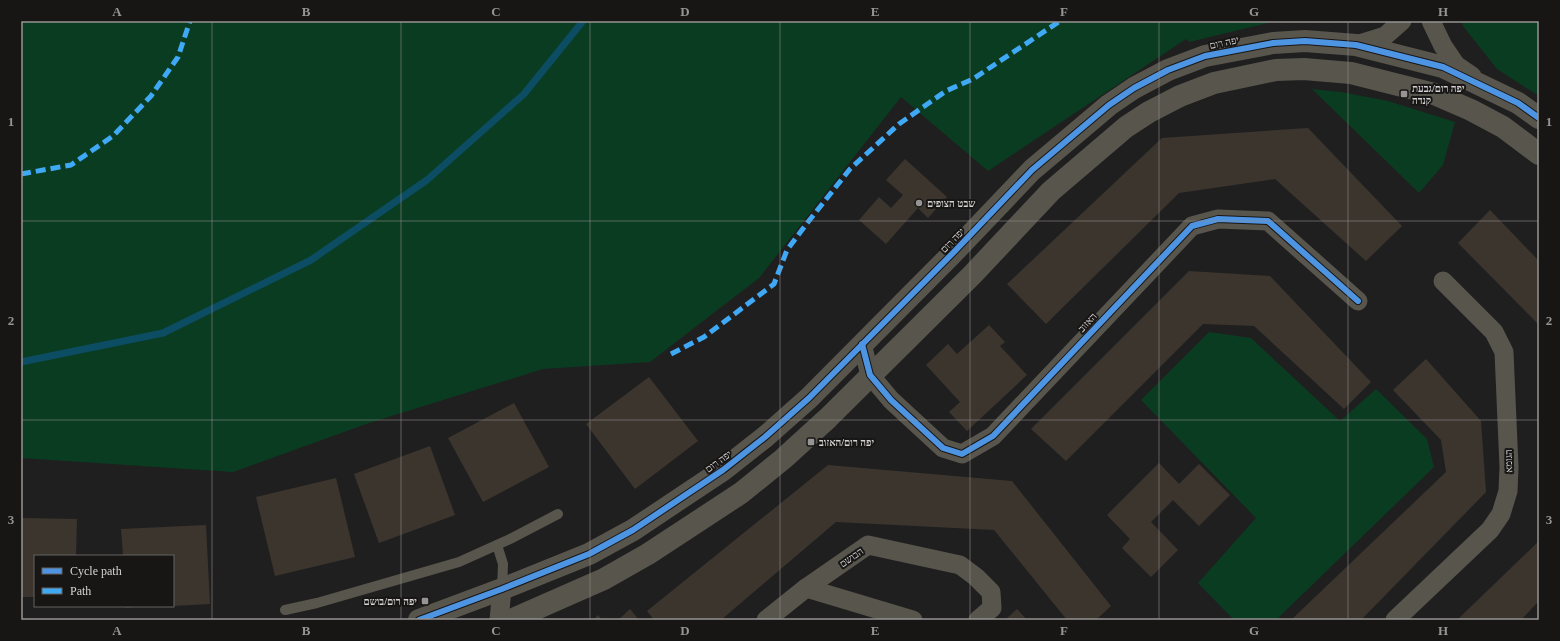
<svg xmlns="http://www.w3.org/2000/svg" width="1560" height="641" font-family="'Times New Roman',Heebo,serif">
  <style>
    .green { fill: #0a3c22 }
    .lines { fill: none; stroke-linecap: round; stroke-linejoin: round }
    .stream { stroke: #0c4d64; stroke-width: 7 }
    .building { fill: #3b352e }
    .service { stroke: #58554d; stroke-width: 10 }
    .minor { stroke: #58554d; stroke-width: 19 }
    .tertiary { stroke: #58554d; stroke-width: 22 }
    .quiet { stroke: #3fa9f5; stroke-width: 5; stroke-dasharray: 10 5; stroke-linecap: butt }
    .cycleway-casing { stroke: #181615; stroke-width: 8 }
    .cycleway { stroke: #4d94e3; stroke-width: 6 }
    .grid { fill: none; stroke: #969494; stroke-width: 1; stroke-opacity: 0.55 }
    .poi-dot { fill: #969494; stroke: #181615; stroke-width: 1.5 }
    .labels { text-anchor: middle; stroke-width: 4; stroke-linejoin: round; paint-order: stroke }
    .street-label { font-size: 10px; fill: #d5d3d3; stroke: #181615 }
    .poi-label { font-size: 10px; font-weight: bold; fill: #d5d3d3; stroke: #181615; text-anchor: start }
    .neatline { fill: none; stroke: #969494; stroke-width: 1.5 }
    .grid-label { font-size: 13px; text-anchor: middle; font-weight: bold; fill: #969494 }
  </style>
  <rect width="100%" height="100%" fill="#201f1f"/>
  <g class="green">
    <path d="M21,21H1291L1272,22L1189,42L1186,39L988,171L901,97L759,278L650,362L543,369L366,424L233,472L21,458Z"/>
    <path d="M1462,21H1539V96L1497,69L1463,26Z"/>
    <path d="M1312,89L1341,92L1388,101L1455,122L1443,165L1419,193Z"/>
    <path d="M1209,332L1251,338L1340,421L1376,389L1427,439L1434,467L1276,620H1234L1198,583L1256,518L1141,400Z"/>
  </g>
  <g class="lines">
    <path class="stream" d="M21,362L163,333L311,260L427,180L524,94L583,21"/>
  </g>
  <g class="building">
    <path d="M1308,128L1402,226L1366,261L1275,179L1179,193L1046,324L1007,284L1162,138Z"/>
    <path d="M905,159L947,197L928,218L918,208L886,244L859,220L879,197L891,208L903,195L886,180Z"/>
    <path d="M1490,210L1539,261V325L1458,243Z"/>
    <path d="M1189,271L1270,276L1371,382L1344,409L1254,326L1203,324L1066,461L1031,429Z"/>
    <path d="M989,325L1005,342L1000,346L1027,375L967,431L949,412L960,402L926,365L948,344L957,354Z"/>
    <path d="M1426,359L1481,421L1486,492L1361,620H1291L1446,472L1441,440L1393,390Z"/>
    <path d="M649,377L698,441L635,489L586,424Z"/>
    <path d="M514,403L549,467L483,502L448,438Z"/>
    <path d="M430,446L455,515L379,543L354,474Z"/>
    <path d="M1159,463L1179,484L1199,464L1230,495L1199,526L1173,500L1151,522L1178,550L1151,577L1122,548L1130,539L1107,515Z"/>
    <path d="M828,465L1012,481L1111,606L1096,620H1067L994,530L836,522L721,620H654L647,611Z"/>
    <path d="M336,478L355,557L275,576L256,497Z"/>
    <path d="M21,518L77,519L76,556H35V597H21Z"/>
    <path d="M206,525L210,604L173,606V556H123L121,529Z"/>
    <path d="M1539,541V601L1521,620H1457Z"/>
    <path d="M125,606H136V607L125,608Z"/>
    <path d="M630,609L639,620H618Z"/>
    <path d="M1017,609L1027,620H1005Z"/>
    <path d="M598,615L602,620H593Z"/>
  </g>
  <g class="lines">
    <g class="service">
      <path d="M497,545L503,564L502,589"/>
      <path d="M285,610L317,603L459,562L510,539L558,514"/>
    </g>
    <g class="minor">
      <path d="M1431,21L1443,46L1456,65L1472,76"/>
      <path d="M1356,45L1385,36L1402,21"/>
      <path d="M862,344L870,375L891,400L943,448L962,454L993,436L1192,226L1218,219L1268,221L1358,301"/>
      <path d="M806,588L913,620"/>
      <path d="M499,620L502,589"/>
      <path d="M766,620L806,588L868,545L960,565L976,577L991,592L992,608L978,620"/>
      <path d="M1395,620L1490,530L1501,514L1508,491L1509,467L1504,352L1494,332L1443,281"/>
    </g>
    <g class="tertiary">
      <path d="M419,620L502,589L589,554L633,530L723,470L765,437L809,398L952,254L1032,170L1109,105L1134,88L1168,70L1205,56L1273,43L1305,41L1356,45L1443,67L1518,103L1539,118"/>
      <path d="M511,620L604,579L648,554L741,493L783,459L828,418L973,274L1051,191L1126,127L1149,112L1180,96L1214,83L1276,70L1304,69L1351,73L1434,94L1471,110L1503,127L1539,154"/>
    </g>
    <g class="quiet">
      <path d="M21,174L71,165L113,136L151,96L178,57L190,21"/>
      <path d="M671,354L704,337L774,284L787,250L808,222L850,169L899,124L946,91L973,79L1060,21"/>
    </g>
    <g class="cycleway-casing">
      <g id="cycleway">
        <path d="M862,344L870,375L891,400L943,448L962,454L993,436L1192,226L1218,219L1268,221L1358,301"/>
        <path d="M419,620L502,589L589,554L633,530L723,470L765,437L809,398L952,254L1032,170L1109,105L1134,88L1168,70L1205,56L1273,43L1305,41L1356,45L1443,67L1518,103L1539,118"/>
      </g>
    </g>
    <use href="#cycleway" class="cycleway"/>
  </g>
  <path class="grid" d="M212,21V620M401,21V620M590,21V620M780,21V620M970,21V620M1159,21V620M1348,21V620M21,221H1539M21,420H1539"/>
  <g class="poi-dot">
    <rect x="1400" y="90" width="8" height="8" rx="2"/>
    <circle cx="919" cy="203" r="4"/>
    <rect x="807" y="438" width="8" height="8" rx="2"/>
    <rect x="421" y="597" width="8" height="8" rx="2"/>
  </g>
  <g class="labels">
    <g class="street-label">
      <text transform="translate(1224 42) rotate(-12)" y="4">יפה רום</text>
      <text transform="translate(952 240) rotate(-46)" y="4">יפה רום</text>
      <text transform="translate(1087 322) rotate(-47)" y="4">האזוב</text>
      <text transform="translate(718 461) rotate(-36)" y="4">יפה רום</text>
      <text transform="translate(1508 461) rotate(-91)" y="4">הגומא</text>
      <text transform="translate(851 557) rotate(-35)" y="4">הבושם</text>
    </g>
    <g class="poi-label">
      <text x="1412" y="92">יפה רום/גבעת<tspan x="1412" dy="12">קנדה</tspan></text>
      <text x="927" y="207">שבט הצופים</text>
      <text x="819" y="446">יפה רום/האזוב</text>
      <text x="417" y="605" text-anchor="end">יפה רום/בושם</text>
    </g>
  </g>
  <rect width="1560" height="641" fill="none" stroke="#181615" stroke-width="44"/>
  <rect x="34" y="555" width="140" height="52" fill="#181615" stroke="#646261"/>
  <rect x="42" y="568" width="20" height="6" fill="#4d94e3" stroke="#646261"/>
  <text x="70" y="575" font-size="12" fill="#d5d3d3">Cycle path</text>
  <rect x="42" y="588" width="20" height="6" fill="#3fa9f5" stroke="#646261"/>
  <text x="70" y="595" font-size="12" fill="#d5d3d3">Path</text>
  <rect x="22" y="22" width="1516" height="597" class="neatline"/>
  <g class="grid-label">
    <text x="117" y="16">A</text>
    <text x="306" y="16">B</text>
    <text x="496" y="16">C</text>
    <text x="685" y="16">D</text>
    <text x="875" y="16">E</text>
    <text x="1064" y="16">F</text>
    <text x="1254" y="16">G</text>
    <text x="1443" y="16">H</text>
    <text x="11" y="126">1</text>
    <text x="1549" y="126">1</text>
    <text x="11" y="325">2</text>
    <text x="1549" y="325">2</text>
    <text x="11" y="524">3</text>
    <text x="1549" y="524">3</text>
    <text x="117" y="635">A</text>
    <text x="306" y="635">B</text>
    <text x="496" y="635">C</text>
    <text x="685" y="635">D</text>
    <text x="875" y="635">E</text>
    <text x="1064" y="635">F</text>
    <text x="1254" y="635">G</text>
    <text x="1443" y="635">H</text>
  </g>
</svg>
